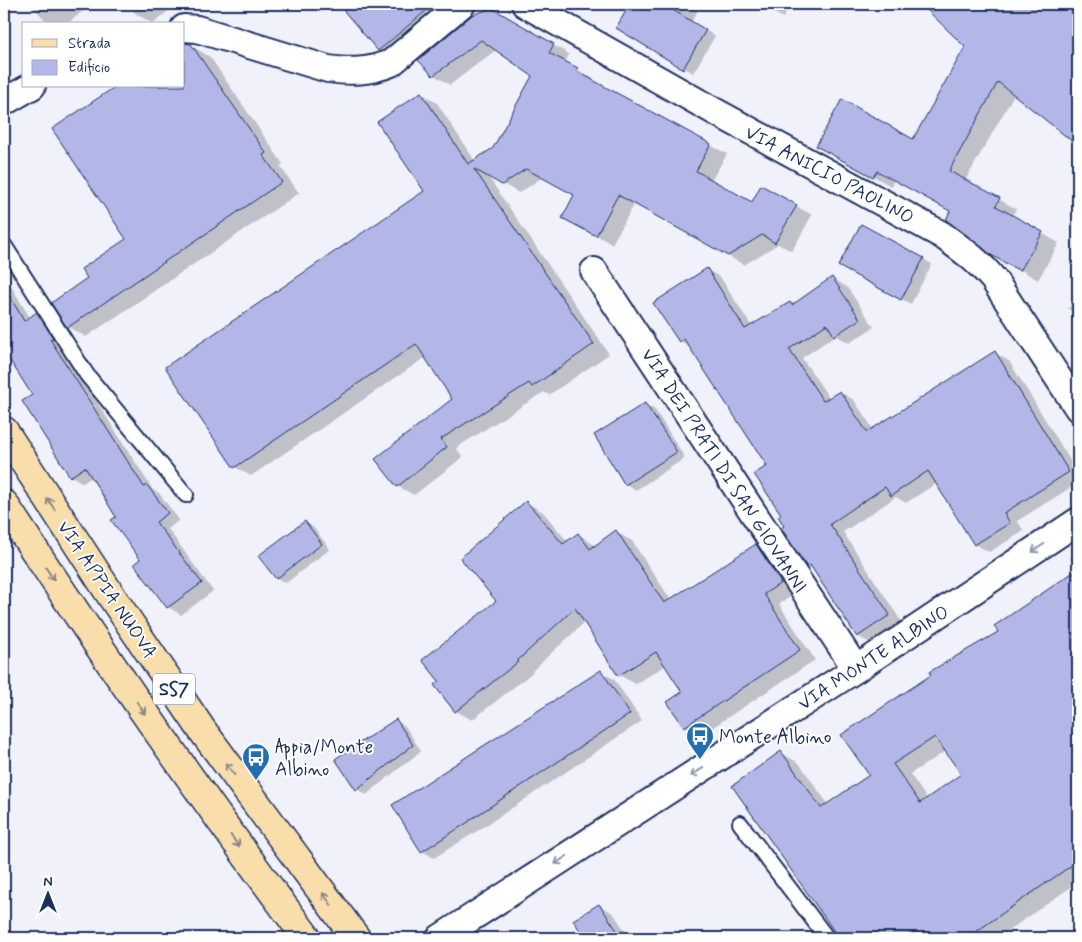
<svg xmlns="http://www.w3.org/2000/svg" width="1082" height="942" font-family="Mynerve,sans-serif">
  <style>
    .shadow { fill: #0003; fill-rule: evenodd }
    .building { fill: #b3b7e8; stroke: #1b2f5e; fill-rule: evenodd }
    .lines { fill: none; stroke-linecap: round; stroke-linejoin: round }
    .lane-casing { stroke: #1b2f5e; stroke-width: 18 }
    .street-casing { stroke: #1b2f5e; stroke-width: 30 }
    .primary-casing { stroke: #1b2f5e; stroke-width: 31 }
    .lane { stroke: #fff; stroke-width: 14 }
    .street { stroke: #fff; stroke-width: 26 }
    .primary { stroke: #f9deab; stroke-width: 28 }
    .oneway { stroke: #8a8684 }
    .oneway2 { stroke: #8d97ae }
    .labels { text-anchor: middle; stroke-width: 4; stroke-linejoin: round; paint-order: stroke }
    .shield { fill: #fff; stroke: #5f6d8e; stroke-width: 1 }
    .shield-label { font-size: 18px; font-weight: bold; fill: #1b2f5e }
    .street-label { font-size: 19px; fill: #1b2f5e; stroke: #fff }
    .poi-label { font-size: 19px; fill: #1b2f5e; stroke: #fff; text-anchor: start }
  </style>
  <rect width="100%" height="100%" fill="#f0f1fa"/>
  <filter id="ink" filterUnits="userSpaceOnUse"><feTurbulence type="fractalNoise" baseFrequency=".02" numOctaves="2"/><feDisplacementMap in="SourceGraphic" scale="10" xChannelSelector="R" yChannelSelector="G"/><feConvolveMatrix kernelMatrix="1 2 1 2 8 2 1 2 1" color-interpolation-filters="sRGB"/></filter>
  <g filter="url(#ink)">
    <g class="shadow">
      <path d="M31,4H92L67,24H52L44,19Z"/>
      <path d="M127,4H176L153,24L135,13Z"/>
      <path d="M339,4H463L396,60L379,50Z"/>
      <path d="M632,4H702L691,22L715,36L693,73L617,28Z"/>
      <path d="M758,4H791L783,18Z"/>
      <path d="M922,4H1078V144L1015,93L965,181L994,212L1000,200L1016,209L1012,216L1059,243L1038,280L992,253L952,211L895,179L891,186L835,155L914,140L966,47Z"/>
      <path d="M492,10L569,54L565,63L593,78L592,81L727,154L711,181L752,204L762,187L812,215L792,251L778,244L744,265L635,203L612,244L580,226L576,195L543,177L519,193L487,175L609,354L549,395L544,392L456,448L463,457L414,495L397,486L454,400L426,357L251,476L235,467L426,191L421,93L437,103L475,161L494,149L533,76L497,49L450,85L434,75Z"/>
      <path d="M184,45L192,46L210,57L283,164L280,166L299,193L86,337L68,327L89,279L128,239L184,86Z"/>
      <path d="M4,186L11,198L4,202Z"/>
      <path d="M923,259L932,264L911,304L849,271Z"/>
      <path d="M707,270L721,278L752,327L790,303L794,305L833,279L847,287L874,327L849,343L836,335L802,358L830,399L840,392L854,400L873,429L995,353L1009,361L1078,473V483L1017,521L1024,531L989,552L975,544L937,483L906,503L896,497L843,532L903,624L872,644L857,636L815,570L808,566L786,526L768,466L692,349L680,341Z"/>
      <path d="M4,274L30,318L37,314L49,321L62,347L153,490L159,493L179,520L168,529L213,591L181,615L168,607L136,564L142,559L92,477L83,483L71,476L33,396L4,349Z"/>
      <path d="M1078,300V320L1068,308Z"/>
      <path d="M645,404L655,410L685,458L636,490L626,484L595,436Z"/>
      <path d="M527,503L543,512L568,542L578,534L596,546L616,532L632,541L671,600L756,545L772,555L797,593L779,604L815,660L701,735L684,726V693L666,665L636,684L619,675L585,622L532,671L533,672L472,720L456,711L498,601Z"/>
      <path d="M305,522L314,528L330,549L286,583L276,578Z"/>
      <path d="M1078,553V571L1070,558Z"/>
      <path d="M1066,578L1078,585V882L998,938H841L733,786L781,753L799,763L828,804L871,775L1000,632ZM946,751L963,775L927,799L910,774Z"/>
      <path d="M601,672L614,679L642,721L482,828L434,858L422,851Z"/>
      <path d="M396,721L405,726L421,751L366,795L357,789Z"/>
      <path d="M599,905L613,913L630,938H587L575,921Z"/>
    </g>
    <g class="building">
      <path d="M338,4H434L378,51Z"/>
      <path d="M630,4H663L706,30L683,69L616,28Z"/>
      <path d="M921,4H1078V146L998,82L949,171L1000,198L996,206L1043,232L1020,271L991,255L946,220L950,211L877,171L873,177L816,146L842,99L913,139L965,47Z"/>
      <path d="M492,8L554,44L549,53L578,68L576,71L711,144L696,171L752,202L761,185L797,205L775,243L762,235L728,256L618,195L596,236L562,218L574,195L526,169L502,185L474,169L594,344L532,387L529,383L441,439L447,447L397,487L375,459L452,399L416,344L234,468L165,367L424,191L377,122L421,92L468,164L493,148L532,76L481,40L433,76L418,60L472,15Z"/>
      <path d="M184,43L191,44L266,153L263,155L282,182L67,328L51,303L87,278L81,269L126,239L52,129L116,86H184Z"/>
      <path d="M861,224L924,258L901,300L838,266Z"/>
      <path d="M707,268L745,329L790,302L792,305L832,277L860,319L834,336L827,324L789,349L823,401L840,391L867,432L995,351L1069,472L1004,513L1010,523L974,545L928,471L891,496L885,487L830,524L890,615L857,637L810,565L807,567L781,528L784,526L778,516L781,514L754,474L767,466L684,339L679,342L653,303Z"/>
      <path d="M4,286L24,321L37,312L53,338L50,339L144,487L147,485L168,513L156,522L202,583L167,608L134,564L140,559L111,520L116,517L85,467L70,477L22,401L32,395L4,351Z"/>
      <path d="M645,403L677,452L625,485L594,435Z"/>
      <path d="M526,501L563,544L578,533L590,549L616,530L664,603L756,544L781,583L764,594L800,650L684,727L667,702L682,692L656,652L618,676L575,608L517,661L518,662L455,712L434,685L439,681L422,660L496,601L460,558Z"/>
      <path d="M305,521L322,544L276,579L258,556Z"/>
      <path d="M1078,569V861L967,938H839L732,786L781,751L821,808L869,775L841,735L931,675L929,672L998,632L994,626ZM935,737L961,774L920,803L893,764Z"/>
      <path d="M601,670L630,714L470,820V821L421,852L392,805Z"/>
      <path d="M396,719L413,745L356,790L335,759Z"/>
      <path d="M599,904L622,938H585L573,920Z"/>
    </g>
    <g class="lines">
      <g class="lane-casing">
        <g id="lane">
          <path d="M4,245L87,375L186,495"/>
          <path d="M740,823L827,938"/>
        </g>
      </g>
      <g class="street-casing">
        <g id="street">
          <path d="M525,4L714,111L942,235C961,249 979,261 994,280L1078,408"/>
          <path d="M184,28L197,29L328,69C351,72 369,72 391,63L462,4"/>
          <path d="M4,102L32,86"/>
          <path d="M594,271L856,669"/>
          <path d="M440,938L856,669L1078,521"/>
        </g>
      </g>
      <g class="primary-casing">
        <g id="primary">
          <path d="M4,431L112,597L202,730L356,938"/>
          <path d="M4,504C101,652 201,797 307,938"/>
        </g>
      </g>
      <use href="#lane" class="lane"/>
      <use href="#street" class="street"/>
      <use href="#primary" class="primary"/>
    </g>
    <defs><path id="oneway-shaft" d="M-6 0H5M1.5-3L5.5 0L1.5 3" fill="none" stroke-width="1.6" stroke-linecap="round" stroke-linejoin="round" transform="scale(1.25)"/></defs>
    <g class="oneway">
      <use href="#oneway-shaft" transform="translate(51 504) rotate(-123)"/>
      <use href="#oneway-shaft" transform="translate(50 574) rotate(57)"/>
      <use href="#oneway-shaft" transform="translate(141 708) rotate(56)"/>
      <use href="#oneway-shaft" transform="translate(230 769) rotate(-126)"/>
      <use href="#oneway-shaft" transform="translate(235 841) rotate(54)"/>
      <use href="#oneway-shaft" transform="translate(327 899) rotate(-127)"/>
    </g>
    <g class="oneway2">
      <use href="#oneway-shaft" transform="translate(1038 548) rotate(146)"/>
      <use href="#oneway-shaft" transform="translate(697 772) rotate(147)"/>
      <use href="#oneway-shaft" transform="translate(561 860) rotate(147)"/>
    </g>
  </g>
  <defs>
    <g id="bus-pin" transform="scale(1.4375)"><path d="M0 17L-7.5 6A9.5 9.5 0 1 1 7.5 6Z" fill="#1f6fb2" stroke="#fff"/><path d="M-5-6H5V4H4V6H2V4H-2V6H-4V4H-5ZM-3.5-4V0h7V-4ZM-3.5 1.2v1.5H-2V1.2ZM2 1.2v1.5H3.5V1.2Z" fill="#fff"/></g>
  </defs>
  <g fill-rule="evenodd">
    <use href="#bus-pin" x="700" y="736"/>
    <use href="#bus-pin" x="256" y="757"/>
  </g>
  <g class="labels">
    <rect class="shield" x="153" y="673.5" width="42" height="31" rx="4"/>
    <g class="shield-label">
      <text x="174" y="695">SS7</text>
    </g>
    <g class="street-label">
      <text transform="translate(830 174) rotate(28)" y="7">VIA ANICIO PAOLINO</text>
      <text transform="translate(725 470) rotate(57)" y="7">VIA DEI PRATI DI SAN GIOVANNI</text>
      <text transform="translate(108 589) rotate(56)" y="7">VIA APPIA NUOVA</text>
      <text transform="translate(873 657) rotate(-33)" y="7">VIA MONTE ALBINO</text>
    </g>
    <g class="poi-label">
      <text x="719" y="743">Monte Albino</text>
      <text x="275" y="753">Appia/Monte<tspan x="275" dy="22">Albino</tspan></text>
    </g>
  </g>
  <rect width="1082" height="942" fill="none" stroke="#fff" stroke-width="20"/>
  <rect x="10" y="10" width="1062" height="922" fill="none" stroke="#1b2f5e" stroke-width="2" filter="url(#ink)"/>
  <rect x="22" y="22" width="162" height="65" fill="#ffffff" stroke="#a4acbf"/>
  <rect x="32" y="39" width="25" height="8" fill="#f9deab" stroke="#a4acbf"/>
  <text x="68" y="48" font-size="15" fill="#1b2f5e">Strada</text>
  <rect x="32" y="60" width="25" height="15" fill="#b3b7e8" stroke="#a4acbf"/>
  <text x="68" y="72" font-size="15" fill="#1b2f5e">Edificio</text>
  <g transform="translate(48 894)" stroke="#ffffff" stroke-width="4" paint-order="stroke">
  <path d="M0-4L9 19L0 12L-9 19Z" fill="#1b2f5e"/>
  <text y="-8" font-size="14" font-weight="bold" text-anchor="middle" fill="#1b2f5e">N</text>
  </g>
</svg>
